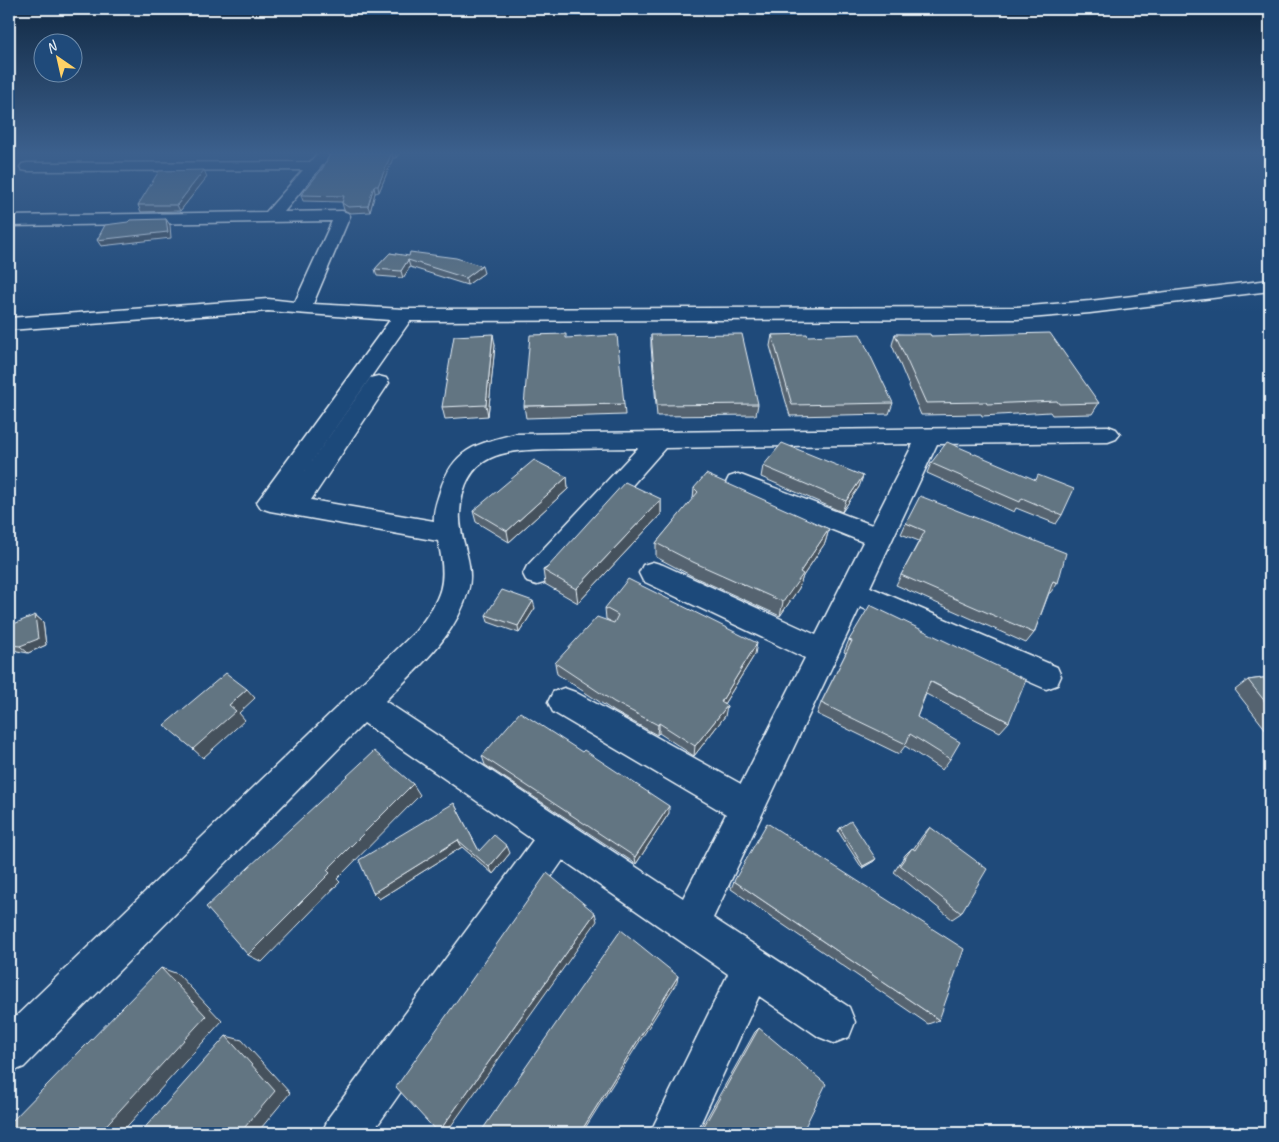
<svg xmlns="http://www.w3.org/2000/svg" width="1279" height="1142" font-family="Caveat,sans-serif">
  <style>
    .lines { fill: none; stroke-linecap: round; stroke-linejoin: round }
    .minor-casing { stroke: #e8f1f8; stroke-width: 3 }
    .minor { fill: #1f4a7a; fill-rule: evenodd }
    .wall { fill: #546470; stroke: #e8f1f8 }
    .shaded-wall { fill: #45515b; stroke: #e8f1f8 }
    .building { fill: #627482; stroke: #e8f1f8 }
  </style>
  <rect width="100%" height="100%" fill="#1f4a7a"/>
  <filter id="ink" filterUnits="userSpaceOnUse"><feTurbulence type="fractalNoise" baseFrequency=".02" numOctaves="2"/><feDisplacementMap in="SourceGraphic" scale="10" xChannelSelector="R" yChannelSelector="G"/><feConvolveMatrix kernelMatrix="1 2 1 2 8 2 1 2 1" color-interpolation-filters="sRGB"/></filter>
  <g filter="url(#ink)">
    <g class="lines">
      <g class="minor-casing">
        <path id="minor" d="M322,153L327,154L329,157L284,212L342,211L348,213L350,216L313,304L404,309L1017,307L1090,301L1270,280V291L1090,313L1017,319L410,321L298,481L370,378L378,376L386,378L389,383L311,500L434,521C433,510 437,501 440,491C453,449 476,444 515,434L1108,426L1116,429L1120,434L1116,439L1108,442L937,444L870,587L1057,667L1061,676L1057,685L1046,689L860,607L713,918L849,1007L855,1022L849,1037L834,1043L819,1037L759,996L696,1133H650L728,974L563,860L372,1133H322L329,1117L533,840L364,723L24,1067L9,1073V1023L416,631C442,597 448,583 438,541L270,511L261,508L257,502L390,320L268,311L9,330V318L268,299L295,302L332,221L9,226V216L266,212L303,170L27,171L22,170L20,167L22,164L27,163L310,162L317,154ZM913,444L872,525L738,474L729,477L726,483L729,489L863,542L816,635L663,565L653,562L643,565L639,573L643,581L805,658L741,784L575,692L564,688L553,692L548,702L553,712L726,814L683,898L385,701C416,669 456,637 468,591C476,564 458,540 460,513C464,449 508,450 559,449C585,449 612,448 638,448L527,566L523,574L527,582L537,585L547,582L665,448Z"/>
      </g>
      <use href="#minor" class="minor"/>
    </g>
    <g class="wall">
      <path d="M331,152H400L396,158H393L379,192L375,193L370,212L350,213L344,210L342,203V202L303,201L301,195L323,168Z"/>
      <path d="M207,177L180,211L141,212L138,205Z"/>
      <path d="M390,253L484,273L467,285L410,267L403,278L377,276L375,269Z"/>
      <path d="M895,334L931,336L1099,403L1092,414L1052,415L1050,412L982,416L981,414L921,415L892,345Z"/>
      <path d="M651,335L758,404L756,415L657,416L651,346Z"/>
      <path d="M772,335L808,336L893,403L889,414L790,416L770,346Z"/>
      <path d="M495,345L488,416L445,419L442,407Z"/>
      <path d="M624,404L625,415L526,418L524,406Z"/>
      <path d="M931,463L1035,480L1062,515L1056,524L1016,508L1014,512L927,473Z"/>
      <path d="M763,466L863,476L859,487L842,512L761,477Z"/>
      <path d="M567,477L568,489L509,542L476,522L473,511Z"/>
      <path d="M694,488L829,529L825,543L803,576L799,588L780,616L692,576L656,557V543L693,499Z"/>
      <path d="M661,499V514L578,603L545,584L543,570Z"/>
      <path d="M906,523L1058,583L1050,593H1049L1034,633L1026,643L896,585L901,575L919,541L901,534Z"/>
      <path d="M535,608L519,633L488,622L486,615Z"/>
      <path d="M605,608L755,654L724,704L725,716L694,756L659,733L657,735L615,712L557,674L555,663L610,621L606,619Z"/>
      <path d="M35,615L43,622L46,645L28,653L17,651L9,645Z"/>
      <path d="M849,640L1009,722L1000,732L926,694L917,717L950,759L942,770L905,746L899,754L817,714L821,703L846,653L844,652Z"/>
      <path d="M1270,677V735L1235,690L1248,680Z"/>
      <path d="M482,756L669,813L636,864L485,765Z"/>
      <path d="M454,803L479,851L510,853L493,874L462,847L379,899L373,893Z"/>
      <path d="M930,827L961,913L952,919L894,872L905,855L912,848L913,849L923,835Z"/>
      <path d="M840,828L874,861L862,868L838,831Z"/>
      <path d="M734,881L939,1020L928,1024L731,889Z"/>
      <path d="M759,1028L802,1133H698L755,1032Z"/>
    </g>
    <g class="shaded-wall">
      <path d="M392,152L393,158L379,192L378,186Z"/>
      <path d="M395,152H400L396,158Z"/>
      <path d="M204,170L207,177L180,211L177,205Z"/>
      <path d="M374,186L375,193L370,212L368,206Z"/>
      <path d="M166,219L170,225L171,238L101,246L97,240Z"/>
      <path d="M408,260L410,267L403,278L401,271Z"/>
      <path d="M482,266L484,273L467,285L466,278Z"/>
      <path d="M493,334L495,345L488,416L486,405Z"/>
      <path d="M863,476L859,487L842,512L846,501Z"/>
      <path d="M567,477L568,489L509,542L507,531Z"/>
      <path d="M661,499V514L578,603L576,589Z"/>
      <path d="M829,529L825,543L803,576L799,588L780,616L783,602L800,572Z"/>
      <path d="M533,601L535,608L519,633L518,626Z"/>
      <path d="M35,615L43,622L46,645L28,653L20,646Z"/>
      <path d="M757,643L755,654L719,712L721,702Z"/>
      <path d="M247,689L255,698L239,713L245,720L203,758L193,749L229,705Z"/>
      <path d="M727,706L725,716L694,756L695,746Z"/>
      <path d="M659,723V733L657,735L658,725Z"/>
      <path d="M413,784L420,795L337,879L340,882L262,962L248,955L327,870Z"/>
      <path d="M669,806V813L636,864L635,857Z"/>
      <path d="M458,840L462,847L379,899L373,893Z"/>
      <path d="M507,846L510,853L493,874L489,867Z"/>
      <path d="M876,859L874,861L862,868L863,866Z"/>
      <path d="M595,913L597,921L446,1133H438Z"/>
      <path d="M161,968L178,974L222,1021L121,1133H99Z"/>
      <path d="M678,976L677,982L582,1133H580Z"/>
      <path d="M226,1036L242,1040L290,1093L257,1133H240Z"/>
    </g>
    <g class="building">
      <path d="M331,152H394H392L378,186H374L368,206L348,207L342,203L344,196L301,195L323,168Z"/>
      <path d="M204,170L177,205H138L159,171Z"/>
      <path d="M166,219L168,232L97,240L105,225L128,222L130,220Z"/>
      <path d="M410,252L456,258L482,266L466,278L408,260L401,271L375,269L390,253L409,256Z"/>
      <path d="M1050,333L1099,403L1059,404L1057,401L987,404L986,402L926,403L895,334H930L931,336Z"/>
      <path d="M493,334L486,405L442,407L454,336Z"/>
      <path d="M566,334V338L617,335L624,404L524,406L530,335Z"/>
      <path d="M742,334L758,404L657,405L651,335Z"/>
      <path d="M807,334L808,336L860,334L893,403L792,405L772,335Z"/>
      <path d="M947,442L1036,480L1038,475L1074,489L1062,515L1022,498L1020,502L931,463Z"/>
      <path d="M782,443L863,476L846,501L763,466Z"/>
      <path d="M534,460L567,477L507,531L473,511Z"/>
      <path d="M706,474L829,529L800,572L803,574L783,602L693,562L656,543L698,492L694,488Z"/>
      <path d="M625,482L661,499L576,589L543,570L546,569Z"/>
      <path d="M920,496L1066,553L1058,583L1053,581L1034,633L901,575L925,531L906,523Z"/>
      <path d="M628,579L757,643L721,702L727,706L695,746L659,723L658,725L614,702L555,663L597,617L614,623L618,615L605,608Z"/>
      <path d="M502,590L533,601L518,626L486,615Z"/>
      <path d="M870,605L1026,680L1009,722L930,681L917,717L960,742L950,759L910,734L906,744L821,703L852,641L849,640Z"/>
      <path d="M35,615L38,639L20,646L9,645V626Z"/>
      <path d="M226,673L247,689L229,705L236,711L193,749L164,725Z"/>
      <path d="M1270,677V708L1248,680Z"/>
      <path d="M520,712L582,752L584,750L669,806L635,857L482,756Z"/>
      <path d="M374,751L413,784L327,870L330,873L248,955L206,907Z"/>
      <path d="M454,803L479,851L494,835L507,846L489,867L458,840L373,893L359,860Z"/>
      <path d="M851,821L876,859L863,866L840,828Z"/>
      <path d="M767,823L964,949L939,1020L734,881Z"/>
      <path d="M930,827L987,869L961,913L900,865L912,848L915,850Z"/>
      <path d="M547,873L595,913L438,1133L396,1087Z"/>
      <path d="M621,930L678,976L580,1133H480Z"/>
      <path d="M161,968L206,1016L99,1133H9V1124Z"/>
      <path d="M759,1028L826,1084L802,1133H700Z"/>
      <path d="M226,1036L275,1091L240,1133H140Z"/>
    </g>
  </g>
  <linearGradient id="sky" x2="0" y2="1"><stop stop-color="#112943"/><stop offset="0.49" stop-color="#3c608d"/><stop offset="1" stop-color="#3c608d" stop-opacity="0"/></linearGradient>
  <rect width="1279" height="312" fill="url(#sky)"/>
  <rect width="1279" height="1142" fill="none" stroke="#1f4a7a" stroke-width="30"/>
  <rect x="15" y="15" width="1249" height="1112" fill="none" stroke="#e8f1f8" stroke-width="2" filter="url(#ink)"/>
  <g transform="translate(58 58) rotate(326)"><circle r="24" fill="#1f4a7a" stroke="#6f8dac"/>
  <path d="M0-4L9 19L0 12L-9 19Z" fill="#ffd166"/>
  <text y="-8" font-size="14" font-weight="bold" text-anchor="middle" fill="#e8f1f8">N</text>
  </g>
</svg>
